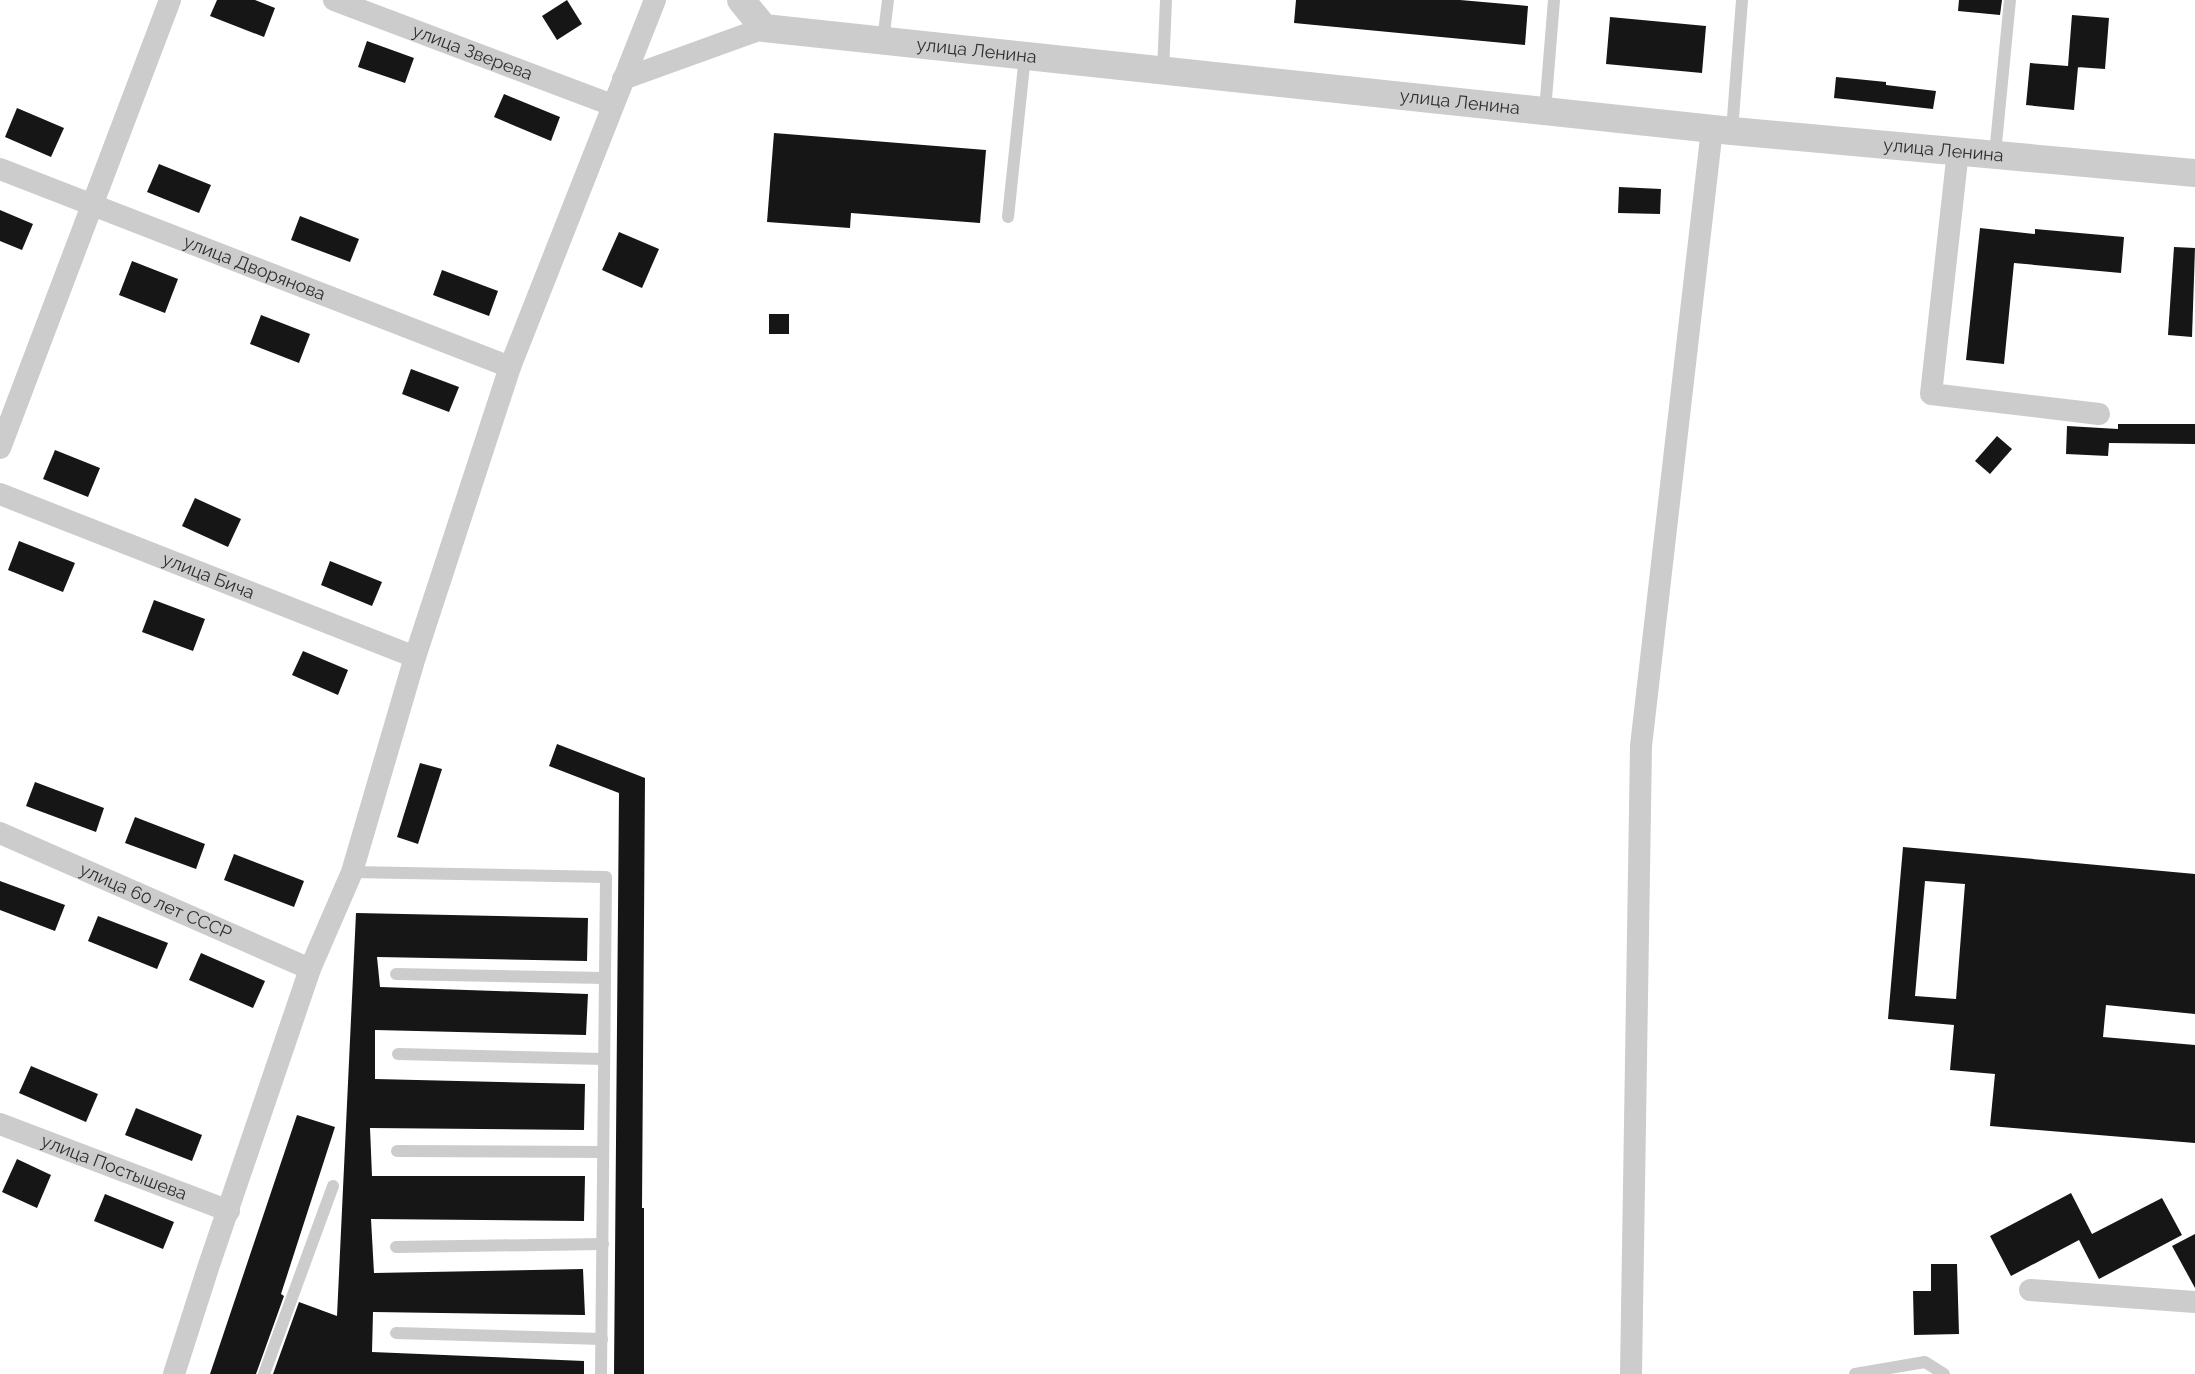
<svg xmlns="http://www.w3.org/2000/svg" width="2195" height="1374" font-family="Raleway,sans-serif">
  <style>
    .building { fill: #161616; fill-rule: evenodd }
    .lines { fill: none; stroke-linecap: round; stroke-linejoin: round }
    .service { stroke: #ccc; stroke-width: 12 }
    .minor { stroke: #ccc; stroke-width: 22 }
    .tertiary { stroke: #ccc; stroke-width: 28 }
    .labels { text-anchor: middle; stroke-width: 6; stroke-linejoin: round; paint-order: stroke }
    .street-label { font-size: 18px; fill: #2f2f2f; stroke: #fff }
  </style>
  <rect width="100%" height="100%" fill="#fff"/>
  <g class="building">
    <path d="M217,0H255L275,8L264,37L210,16Z"/>
    <path d="M567,0L582,24L557,40L542,16Z"/>
    <path d="M1296,0H1460L1528,6L1525,45L1294,23Z"/>
    <path d="M1959,0H2002L2000,15L1958,11Z"/>
    <path d="M2072,15L2109,18L2105,69L2077,67H2078L2074,110L2026,105L2030,63L2068,66Z"/>
    <path d="M1610,17L1706,26L1702,73L1606,64Z"/>
    <path d="M367,41L414,58L405,83L358,67Z"/>
    <path d="M1836,77L1886,82V85L1936,91L1933,109L1834,98Z"/>
    <path d="M504,94L560,117L551,141L494,117Z"/>
    <path d="M17,108L64,128L51,157L5,137Z"/>
    <path d="M774,133L986,150L980,223L851,213L850,228L767,222Z"/>
    <path d="M159,164L211,185L199,213L147,192Z"/>
    <path d="M1619,187L1661,189L1660,214L1618,213Z"/>
    <path d="M0,210L33,224L22,250L0,241Z"/>
    <path d="M300,216L359,239L350,262L291,240Z"/>
    <path d="M1980,228L2035,234V229L2124,237L2121,273L2014,263L2004,364L1966,360Z"/>
    <path d="M619,232L659,249L642,288L602,270Z"/>
    <path d="M2174,247L2195,248L2192,337L2168,335Z"/>
    <path d="M132,261L178,279L165,313L119,295Z"/>
    <path d="M442,270L498,291L489,316L433,295Z"/>
    <rect x="769" y="314" width="20" height="20"/>
    <path d="M261,315L310,334L299,363L250,344Z"/>
    <path d="M411,369L459,387L449,412L402,394Z"/>
    <path d="M2118,424H2195V444L2109,443L2108,456L2066,454L2067,426L2118,429Z"/>
    <path d="M1997,436L2012,449L1990,474L1975,461Z"/>
    <path d="M55,450L100,468L88,497L43,479Z"/>
    <path d="M195,498L241,519L228,547L182,526Z"/>
    <path d="M19,541L75,563L63,592L8,570Z"/>
    <path d="M330,561L382,582L372,606L321,585Z"/>
    <path d="M154,600L205,619L193,651L142,632Z"/>
    <path d="M303,651L348,670L338,695L292,675Z"/>
    <path d="M557,744L645,778L642,1208H644V1374H614L619,793L549,766Z"/>
    <path d="M420,763L442,769L418,844L397,837Z"/>
    <path d="M35,782L104,808L96,832L26,806Z"/>
    <path d="M135,817L205,844L196,869L125,843Z"/>
    <path d="M1903,847L2195,874V1014L2106,1005L2103,1037L2195,1045V1143L1990,1126L1995,1074L1950,1070L1954,1025L1888,1019ZM1925,881L1965,884L1956,999L1915,996Z"/>
    <path d="M234,854L304,881L294,907L224,880Z"/>
    <path d="M0,881L65,905L55,931L0,910Z"/>
    <path d="M356,913L588,918L587,961L377,957L380,987L588,994L586,1035L375,1030V1079L585,1084L584,1130L370,1128L372,1176H585L584,1221L371,1219L374,1273L583,1269L585,1315L373,1312L372,1352L584,1361V1374H273L299,1302L337,1316Z"/>
    <path d="M98,916L168,943L157,969L88,941Z"/>
    <path d="M201,953L265,981L253,1008L189,980Z"/>
    <path d="M31,1066L98,1094L86,1122L19,1093Z"/>
    <path d="M136,1108L202,1135L192,1161L125,1135Z"/>
    <path d="M297,1115L335,1127L281,1294L284,1296L256,1374H210Z"/>
    <path d="M17,1159L51,1175L37,1208L2,1192Z"/>
    <path d="M2071,1193L2092,1234L2162,1198L2182,1235L2099,1279L2079,1240L2011,1276L1990,1236Z"/>
    <path d="M105,1194L174,1222L163,1249L94,1221Z"/>
    <path d="M2195,1234V1288L2172,1246Z"/>
    <path d="M1931,1264H1957L1959,1334L1914,1335L1913,1291H1931Z"/>
  </g>
  <g class="lines">
    <g class="service">
      <path d="M883,41L888,0"/>
      <path d="M1163,71L1166,0"/>
      <path d="M1545,111L1554,0"/>
      <path d="M1732,131L1742,0"/>
      <path d="M1995,154L2010,0"/>
      <path d="M1008,217L1025,56"/>
      <path d="M352,872L606,877L601,1374"/>
      <path d="M396,974L605,978"/>
      <path d="M398,1054L604,1059"/>
      <path d="M397,1151L603,1152"/>
      <path d="M396,1247L603,1244"/>
      <path d="M396,1333L602,1339"/>
      <path d="M264,1374L333,1186"/>
      <path d="M1855,1374L1925,1362L1944,1374"/>
    </g>
    <g class="minor">
      <path id="s1" d="M334,0L612,105"/>
      <path d="M623,79L764,28"/>
      <path d="M1958,151L1931,394L2099,414"/>
      <path id="s2" d="M0,169L510,367"/>
      <path d="M0,448L170,0"/>
      <path id="s3" d="M0,494L415,657"/>
      <path id="s4" d="M0,833L310,969"/>
      <path id="s5" d="M0,1124L229,1211"/>
      <path d="M2030,1290L2195,1302"/>
      <path d="M174,1374L208,1268L310,969L352,872L415,657L510,367L655,0"/>
      <path d="M1631,1374L1641,746L1712,129"/>
    </g>
    <path class="tertiary" id="s6" d="M741,0L764,28L1732,131L2195,173"/>
  </g>
  <g class="labels">
    <g class="street-label">
      <text dy="6" stroke="none"><textPath href="#s6" startOffset="250">улица Ленина</textPath></text>
      <text dy="6" stroke="none"><textPath href="#s1" startOffset="148">улица Зверева</textPath></text>
      <text dy="6" stroke="none"><textPath href="#s6" startOffset="736">улица Ленина</textPath></text>
      <text dy="6" stroke="none"><textPath href="#s6" startOffset="1222">улица Ленина</textPath></text>
      <text dy="6" stroke="none"><textPath href="#s2" startOffset="273">улица Дворянова</textPath></text>
      <text dy="6" stroke="none"><textPath href="#s3" startOffset="224">улица Бича</textPath></text>
      <text dy="6" stroke="none"><textPath href="#s4" startOffset="170">улица 60 лет СССР</textPath></text>
      <text dy="6" stroke="none"><textPath href="#s5" startOffset="122">улица Постышева</textPath></text>
    </g>
  </g>
</svg>
